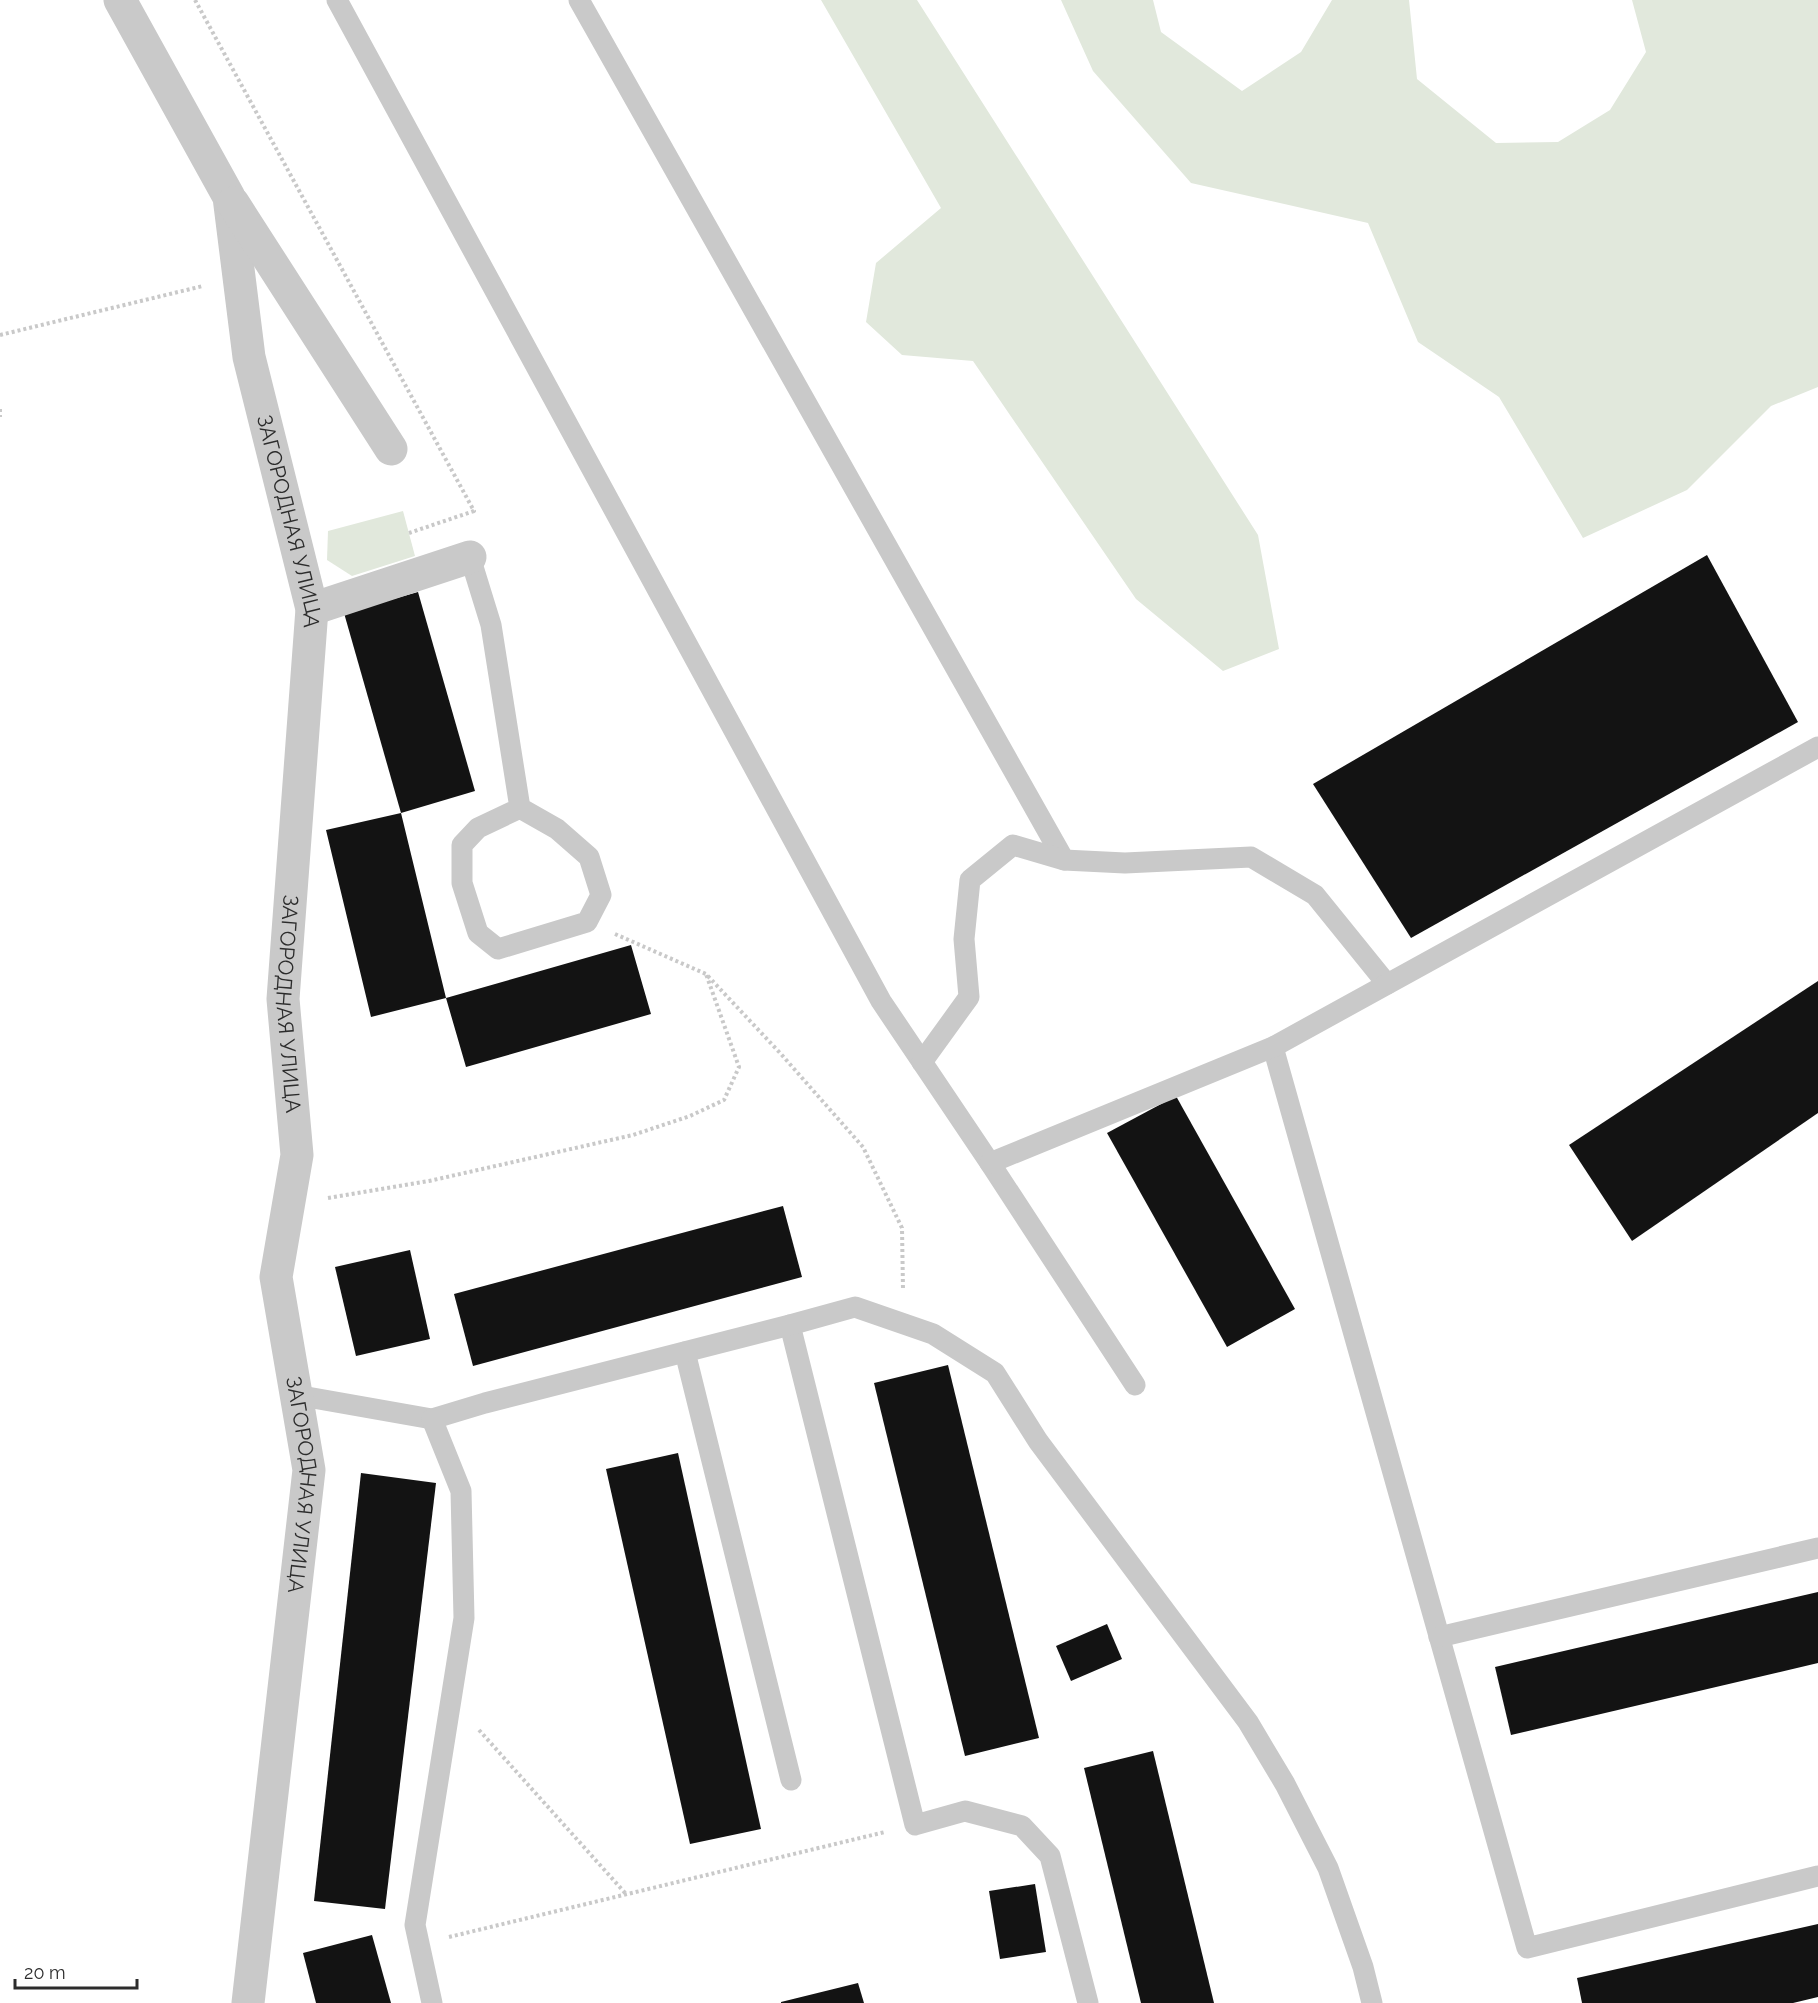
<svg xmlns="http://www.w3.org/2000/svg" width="1818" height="2003" font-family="Raleway,sans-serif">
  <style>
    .green { fill: #e1e8dc }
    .building { fill: #131313 }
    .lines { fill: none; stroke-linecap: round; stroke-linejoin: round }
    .path { stroke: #c9c9c9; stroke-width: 4; stroke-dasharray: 3 3; stroke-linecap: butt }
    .service { stroke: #c9c9c9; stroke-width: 21 }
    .minor { stroke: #c9c9c9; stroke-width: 33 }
    .labels { text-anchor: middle; stroke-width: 6; stroke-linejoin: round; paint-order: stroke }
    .street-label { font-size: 21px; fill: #2c2c2c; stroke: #fff }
  </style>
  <rect width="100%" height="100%" fill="#fff"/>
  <g class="green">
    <path d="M821,0H917L1258,535L1279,649L1223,671L1136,599L973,361L902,355L866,322L876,263L941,208Z"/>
    <path d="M1061,0H1153L1161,32L1242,91L1301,52L1332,0H1409L1417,79L1496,143L1558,142L1610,110L1646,52L1632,0H1818V387L1771,406L1687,490L1583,538L1499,397L1418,342L1368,223L1191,183L1093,71Z"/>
    <path d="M403,511L415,556L352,576L327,560L328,531Z"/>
  </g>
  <g class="building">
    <path d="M1707,555L1798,722L1411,938L1313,784Z"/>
    <path d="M418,592L475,791L401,813L344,613Z"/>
    <path d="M401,813L446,998L631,945L651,1014L466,1067L446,998L371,1017L326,830Z"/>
    <path d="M1818,981V1113L1632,1241L1569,1145Z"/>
    <path d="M1176,1096L1295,1309L1227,1347L1107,1133Z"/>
    <path d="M783,1206L802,1277L473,1366L454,1294Z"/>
    <path d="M410,1250L430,1339L356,1356L335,1267Z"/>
    <path d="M948,1365L1039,1738L965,1756L874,1383Z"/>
    <path d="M678,1453L761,1829L690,1844L606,1469Z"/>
    <path d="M361,1473L436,1483L385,1909L314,1901Z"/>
    <path d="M1818,1592V1663L1511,1735L1495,1667Z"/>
    <path d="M1107,1624L1122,1659L1071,1681L1056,1646Z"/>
    <path d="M1153,1751L1214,2003H1141L1084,1768Z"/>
    <path d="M1035,1884L1046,1952L1000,1959L989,1891Z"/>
    <path d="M1818,1924V1997L1793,2003H1582L1577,1978Z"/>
    <path d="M372,1935L391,2003H316L303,1953Z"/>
    <path d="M858,1983L864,2003H781V2002Z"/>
  </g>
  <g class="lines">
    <g class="path">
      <path d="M195,0L474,511L409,533"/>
      <path d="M0,335L203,286"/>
      <path d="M0,409V417"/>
      <path d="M615,934L706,974L781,1054L863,1147L902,1228L903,1290"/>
      <path d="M328,1198L429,1181L633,1135L690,1116L724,1100L739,1067L706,974"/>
      <path d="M479,1730L626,1894"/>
      <path d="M449,1937L885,1832"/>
    </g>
    <g class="service">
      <path d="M337,0L881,1001L990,1163L1135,1385"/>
      <path d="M579,0L1064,860"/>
      <path d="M470,557L491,625L520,808L478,828L462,845V883L478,933L498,949L587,922L601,895L589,857L557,829L520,808"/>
      <path d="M1273,1047L1527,1948L1818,1876"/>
      <path d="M922,1062L969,997L964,939L970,880L1013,845L1064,860L1125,863L1251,857L1315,895L1387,984"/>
      <path d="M990,1163L1273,1047L1818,747"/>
      <path d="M790,1325L915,1825L965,1811L1022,1826L1050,1856L1088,2003"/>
      <path d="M685,1352L791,1780"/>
      <path d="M296,1395L432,1419"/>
      <path d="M1439,1637L1818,1548"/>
      <path d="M432,2003L415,1925L464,1618L461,1491L432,1419L485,1403L790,1325L855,1307L933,1334L995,1373L1038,1441L1248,1722L1285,1784L1328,1868L1363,1967L1372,2003"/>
    </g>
    <g class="minor">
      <path id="s1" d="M120,0L229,197L249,357L312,609L283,999L297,1155L276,1277L309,1470L248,2003"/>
      <path d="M233,203L391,449"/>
      <path d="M312,609L470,557"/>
    </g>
  </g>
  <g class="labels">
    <g class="street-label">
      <text dy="7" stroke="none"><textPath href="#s1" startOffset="556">ЗАГОРОДНАЯ УЛИЦА</textPath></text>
      <text dy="7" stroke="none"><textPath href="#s1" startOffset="1042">ЗАГОРОДНАЯ УЛИЦА</textPath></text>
      <text dy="7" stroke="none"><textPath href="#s1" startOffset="1528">ЗАГОРОДНАЯ УЛИЦА</textPath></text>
    </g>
  </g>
  <path d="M15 1979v9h122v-9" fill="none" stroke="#2c2c2c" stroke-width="3"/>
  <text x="24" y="1979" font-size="18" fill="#2c2c2c" stroke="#ffffff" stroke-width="4.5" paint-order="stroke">20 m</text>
</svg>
